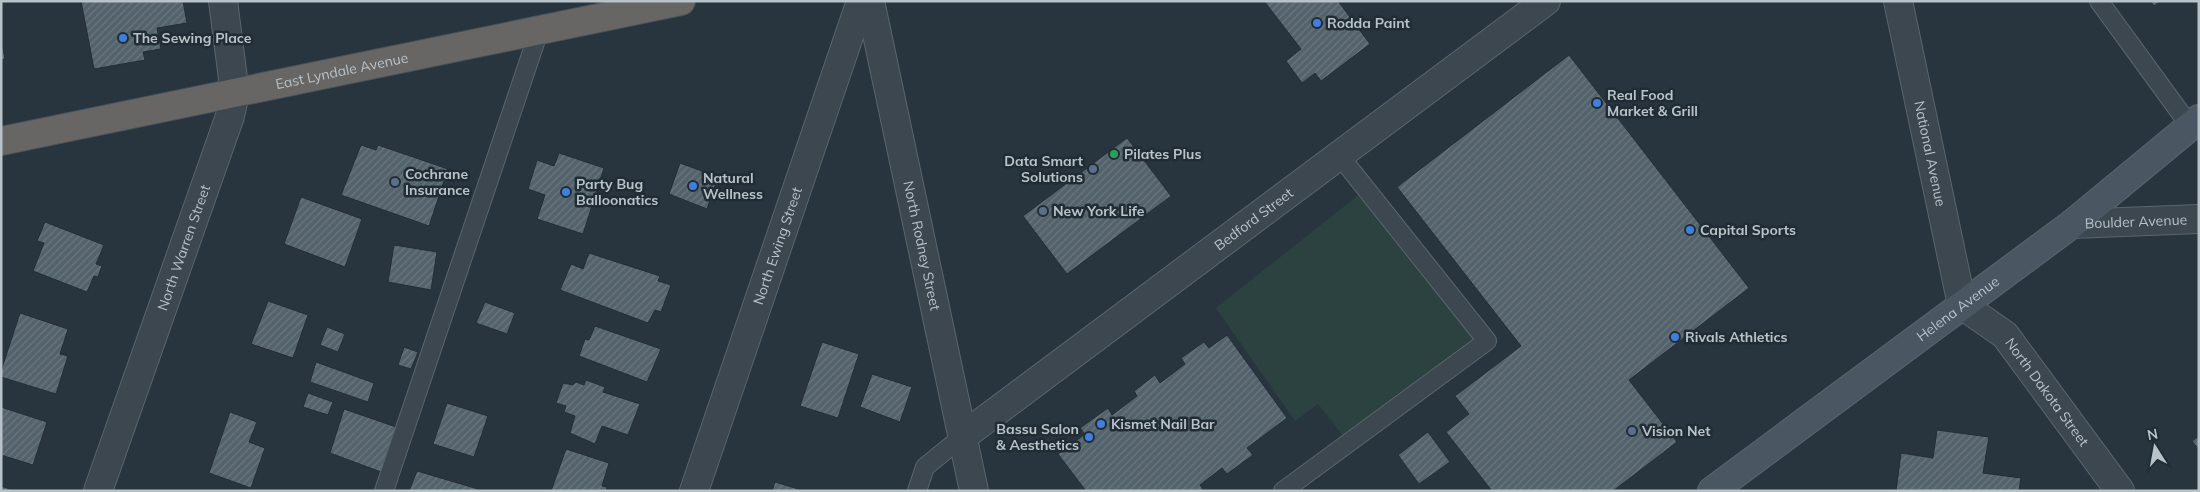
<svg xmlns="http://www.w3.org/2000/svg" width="2200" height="492" font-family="Mulish,sans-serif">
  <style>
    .green { fill: #2b4240 }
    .building { fill: url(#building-hatch); stroke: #232e36 }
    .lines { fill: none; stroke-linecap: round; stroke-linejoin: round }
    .service-casing { stroke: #5a656c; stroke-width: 20 }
    .minor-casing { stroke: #5a656c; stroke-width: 30 }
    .tertiary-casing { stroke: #5a656c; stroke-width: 30 }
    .secondary-casing { stroke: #5a656c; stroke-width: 30 }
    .trunk-casing { stroke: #475259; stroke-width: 30 }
    .service { stroke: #3c474f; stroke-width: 18 }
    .minor { stroke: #3c474f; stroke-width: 28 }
    .tertiary { stroke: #3c474f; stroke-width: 28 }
    .secondary { stroke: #4a5762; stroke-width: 28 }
    .trunk { stroke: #676664; stroke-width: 28 }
    .shop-dot { fill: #3f7fe0; stroke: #212c34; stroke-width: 2 }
    .leisure-dot { fill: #2e9e5b; stroke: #212c34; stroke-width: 2 }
    .service-dot { fill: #5c6f8a; stroke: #212c34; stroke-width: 2 }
    .labels { text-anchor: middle; stroke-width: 5; stroke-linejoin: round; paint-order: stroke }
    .poi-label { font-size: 14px; font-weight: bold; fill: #b8c2c9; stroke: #212c34; text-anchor: start }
    .street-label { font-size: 14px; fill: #b8c2c9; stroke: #212c34 }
  </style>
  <defs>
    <pattern id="building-hatch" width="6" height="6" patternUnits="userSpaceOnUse" patternTransform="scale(1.25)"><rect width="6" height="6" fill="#53626b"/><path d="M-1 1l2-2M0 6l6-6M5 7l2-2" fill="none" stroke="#6a777f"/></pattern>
  </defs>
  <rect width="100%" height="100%" fill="#28353f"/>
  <path class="green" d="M1361,193L1474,340L1343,436L1318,404L1295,421L1216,308Z"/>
  <g class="building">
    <path d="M81,1H183L187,23L157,28L161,49L143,52L145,60L94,69Z"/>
    <path d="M1264,1H1338L1370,44L1321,81L1315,73L1302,83L1286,61L1301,49Z"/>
    <path d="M2150,1H2160L2154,6Z"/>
    <path d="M1,38L5,59L1,60Z"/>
    <path d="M1569,55L1749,288L1629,380L1677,442L1613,491H1492L1446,432L1469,414L1455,396L1521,346L1397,187Z"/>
    <path d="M1127,138L1171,196L1067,274L1023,216Z"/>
    <path d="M361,145L376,150L378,145L448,169L429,226L341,195Z"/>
    <path d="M559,153L604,168L583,234L537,219L545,195L528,189L537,160L554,166Z"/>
    <path d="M680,163L718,177L707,209L669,194Z"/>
    <path d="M301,197L362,219L345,267L284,244Z"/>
    <path d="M45,222L104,245L96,264L102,266L98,277L94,276L87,292L33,271L44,243L37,241Z"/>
    <path d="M394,245L437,252L431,290L388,282Z"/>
    <path d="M589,253L660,276L658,281L671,285L661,312L655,310L648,323L560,290L571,264L583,269Z"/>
    <path d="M268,301L308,315L293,358L251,344Z"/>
    <path d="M485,302L515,313L507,334L476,323Z"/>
    <path d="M20,313L68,329L60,354L68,356L56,394L1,377V371Z"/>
    <path d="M595,326L661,349L647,382L579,356L585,339L589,340Z"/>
    <path d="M327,327L345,334L338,352L320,345Z"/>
    <path d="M1227,335L1287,418L1247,448L1253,455L1227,474L1222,468L1200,485L1204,491H1086L1058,454L1085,434L1080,428L1108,408L1112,415L1137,396L1134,391L1155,375L1160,383L1185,364L1181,358L1204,342L1209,348Z"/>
    <path d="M822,342L859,354L838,418L800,406Z"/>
    <path d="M404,347L418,352L411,369L398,365Z"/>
    <path d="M316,362L374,383L368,402L310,382Z"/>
    <path d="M872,374L912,387L900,422L860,407Z"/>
    <path d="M586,380L605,387L603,392L640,404L628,435L602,426L595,444L570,433L575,416L564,412L566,406L556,403L563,383L573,385L576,382L584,385Z"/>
    <path d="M308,393L333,402L328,415L303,407Z"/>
    <path d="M447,403L488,416L474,457L433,444Z"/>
    <path d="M1,407L47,422L33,465L1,455Z"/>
    <path d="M344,409L396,427L381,472L330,453Z"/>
    <path d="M230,412L257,422L249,442L265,448L251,488L209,473Z"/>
    <path d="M1937,430L1989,437L1983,473L2021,478L2019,491H1896L1901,453L1933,458Z"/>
    <path d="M1428,432L1450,462L1419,484L1398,455Z"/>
    <path d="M2199,436V450L2192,441Z"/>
    <path d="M566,449L609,463L602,486L607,487L606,491H551Z"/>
    <path d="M417,471L478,489L477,491H409Z"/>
    <path d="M775,482L805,491H772Z"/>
    <path d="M1,486L16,491H1Z"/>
  </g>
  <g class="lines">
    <g class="service-casing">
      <g id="service">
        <path d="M2099,1L2190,126"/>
        <path d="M384,491L539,31"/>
        <path d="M917,491L925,467L962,437"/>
        <path d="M1283,491L1487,341L1339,155"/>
      </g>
    </g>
    <g class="minor-casing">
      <g id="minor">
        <path id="s1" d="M1898,1L1962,305L2005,335L2120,491"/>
        <path id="s2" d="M2072,224L2199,219"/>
        <path id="s3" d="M962,437L1546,1"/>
        <path id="s4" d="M98,491L230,116L235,94L223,1"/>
        <path id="s5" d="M694,491L861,1"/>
      </g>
    </g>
    <g class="tertiary-casing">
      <g id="tertiary">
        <path id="s6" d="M870,1L974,491"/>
      </g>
    </g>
    <g class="secondary-casing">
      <g id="secondary">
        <path id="s7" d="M1712,491L2072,224L2199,119"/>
      </g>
    </g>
    <g class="trunk-casing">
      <g id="trunk">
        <path id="s8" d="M1,141L681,1"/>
      </g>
    </g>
    <use href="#service" class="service"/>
    <use href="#minor" class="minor"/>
    <use href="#tertiary" class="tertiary"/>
    <use href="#secondary" class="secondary"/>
    <use href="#trunk" class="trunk"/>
  </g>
  <g class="shop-dot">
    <circle cx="1317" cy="23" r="5"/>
    <circle cx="123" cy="38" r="5"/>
    <circle cx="1597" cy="103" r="5"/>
    <circle cx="693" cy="186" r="5"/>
    <circle cx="566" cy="192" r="5"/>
    <circle cx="1690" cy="230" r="5"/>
    <circle cx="1675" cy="337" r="5"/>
    <circle cx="1101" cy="424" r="5"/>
    <circle cx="1089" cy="437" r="5"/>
  </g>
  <circle class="leisure-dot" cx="1114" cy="154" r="5"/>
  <g class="service-dot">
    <circle cx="1093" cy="169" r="5"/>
    <circle cx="395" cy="182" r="5"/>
    <circle cx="1043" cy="211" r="5"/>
    <circle cx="1632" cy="431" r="5"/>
  </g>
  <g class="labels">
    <g class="poi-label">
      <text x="1327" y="28">Rodda Paint</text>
      <text x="133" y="43">The Sewing Place</text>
      <text x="1607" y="100">Real Food<tspan x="1607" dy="16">Market &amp; Grill</tspan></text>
      <text x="1124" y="159">Pilates Plus</text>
      <text x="1083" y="166" text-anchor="end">Data Smart<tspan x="1083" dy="16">Solutions</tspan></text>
      <text x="405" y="179">Cochrane<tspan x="405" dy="16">Insurance</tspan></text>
      <text x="703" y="183">Natural<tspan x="703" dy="16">Wellness</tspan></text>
      <text x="576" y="189">Party Bug<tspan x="576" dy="16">Balloonatics</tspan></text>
      <text x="1053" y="216">New York Life</text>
      <text x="1700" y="235">Capital Sports</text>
      <text x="1685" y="342">Rivals Athletics</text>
      <text x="1111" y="429">Kismet Nail Bar</text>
      <text x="1079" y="434" text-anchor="end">Bassu Salon<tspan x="1079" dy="16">&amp; Aesthetics</tspan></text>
      <text x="1642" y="436">Vision Net</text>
    </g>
    <g class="street-label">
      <text dy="5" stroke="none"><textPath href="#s8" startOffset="348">East Lyndale Avenue</textPath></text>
      <text dy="5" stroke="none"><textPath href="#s1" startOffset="156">National Avenue</textPath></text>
      <text dy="5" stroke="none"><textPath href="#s3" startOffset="364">Bedford Street</textPath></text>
      <text dy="5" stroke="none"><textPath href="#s2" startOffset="64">Boulder Avenue</textPath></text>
      <text dy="5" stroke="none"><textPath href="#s5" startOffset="259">North Ewing Street</textPath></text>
      <text dy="5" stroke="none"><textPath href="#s6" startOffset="250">North Rodney Street</textPath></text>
      <text dy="5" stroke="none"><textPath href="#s4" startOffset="258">North Warren Street</textPath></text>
      <text dy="5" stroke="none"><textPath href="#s7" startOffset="306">Helena Avenue</textPath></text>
      <text dy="5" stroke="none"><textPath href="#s1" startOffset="434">North Dakota Street</textPath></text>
    </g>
  </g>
  <rect width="2200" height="492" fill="none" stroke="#b8c2c9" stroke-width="5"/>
  <g transform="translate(2155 447) rotate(349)" stroke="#212c34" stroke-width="4" paint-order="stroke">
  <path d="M0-4L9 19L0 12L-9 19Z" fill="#b8c2c9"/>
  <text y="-8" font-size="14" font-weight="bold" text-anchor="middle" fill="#b8c2c9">N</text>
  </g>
</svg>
